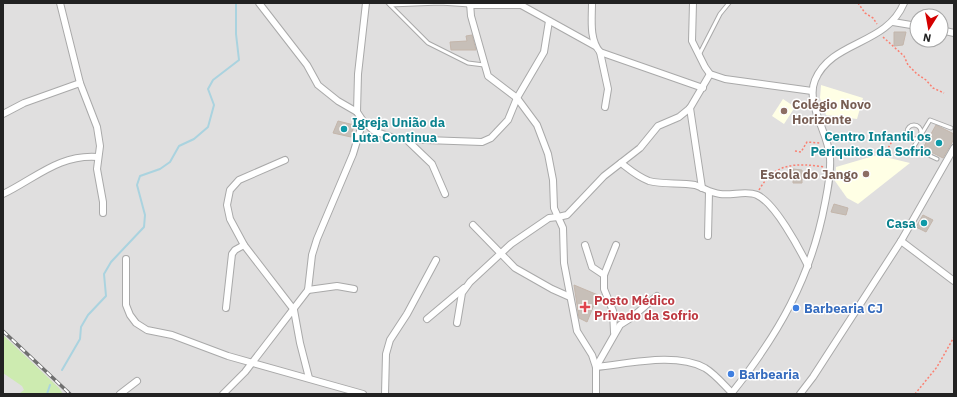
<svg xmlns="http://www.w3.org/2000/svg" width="957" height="397" font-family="'IBM Plex Sans',sans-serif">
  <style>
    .residential { fill: #e0dfdf; fill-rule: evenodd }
    .education { fill: #ffffe5 }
    .grass { fill: #cdebb0 }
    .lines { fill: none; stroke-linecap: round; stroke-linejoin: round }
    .stream { stroke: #aad3df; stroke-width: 2 }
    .building { fill: #c7bfb8; stroke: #c4b6ab }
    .lane-casing { stroke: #a9a9a9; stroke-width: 5 }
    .street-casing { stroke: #a9a9a9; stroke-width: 8 }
    .path { stroke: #fa8072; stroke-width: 1.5; stroke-dasharray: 2 2; stroke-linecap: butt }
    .lane { stroke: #fff; stroke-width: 3 }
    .street { stroke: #fff; stroke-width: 6 }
    .rail-casing { stroke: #707070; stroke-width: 3.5 }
    .rail { stroke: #fff; stroke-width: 2; stroke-dasharray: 6; stroke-linecap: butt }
    .education-dot { fill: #8d6e63; stroke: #fff; stroke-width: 1.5 }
    .culture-dot { fill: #0f9aa8; stroke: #fff; stroke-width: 1.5 }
    .health-dot { fill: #e0444e; stroke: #fff; stroke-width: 1.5 }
    .shop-dot { fill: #3f7fe0; stroke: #fff; stroke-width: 1.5 }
    .labels { text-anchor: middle; stroke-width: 3; stroke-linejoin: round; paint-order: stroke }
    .education-label { font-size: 13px; font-weight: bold; fill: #785e54; stroke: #fff; text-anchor: start }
    .culture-label { font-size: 13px; font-weight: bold; fill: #0d838f; stroke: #fff; text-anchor: end }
    .health-label { font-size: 13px; font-weight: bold; fill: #be3a42; stroke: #fff; text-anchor: start }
    .shop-label { font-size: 13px; font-weight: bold; fill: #366cbe; stroke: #fff; text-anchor: start }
  </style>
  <rect width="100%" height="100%" fill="#f2efe9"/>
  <path class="residential" d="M3,3H954V394H3ZM917,16H941V40H917Z"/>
  <g class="education">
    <path d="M821,85L863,98L857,119L826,115L820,98Z"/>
    <path d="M783,99L795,107L784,124L772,116Z"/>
    <path d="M877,155L910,163L858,204L847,198L835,181L836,167Z"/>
  </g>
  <path class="grass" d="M3,335L59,388L63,394H21L20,393L24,390L22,386L3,373Z"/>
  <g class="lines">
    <g class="stream">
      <path d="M62,370L80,339L81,327L88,315L106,296L104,274L111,262L144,227L145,215L137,185L140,176L160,169L170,162L179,146L194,139L208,127L214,105L208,89L213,80L239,60L236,34V3"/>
      <path d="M47,394L50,385"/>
    </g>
  </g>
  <g class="building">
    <path d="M894,32H906L903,45L894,46Z"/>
    <path d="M472,35L476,50H451L450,42L467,41L466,36Z"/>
    <path d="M338,121L354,125L351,137L333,133Z"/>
    <path d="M936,125L954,134V139L943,158L923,148Z"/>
    <path d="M793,169L802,170V183H793Z"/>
    <path d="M834,204L848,208L846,215L831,212Z"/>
    <path d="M923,215L933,220L926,232L916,227Z"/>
    <path d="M574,285L598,295L587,322L579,318Z"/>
  </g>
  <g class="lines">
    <g class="lane-casing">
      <g id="lane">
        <path d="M388,3L428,43L468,63L484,65"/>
        <path d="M390,5L440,3L470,5"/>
        <path d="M699,55L720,14L729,3"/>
        <circle cx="914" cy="132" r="7"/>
        <path d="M937,159L913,148L930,120L951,128"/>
      </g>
    </g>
    <g class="street-casing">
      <g id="street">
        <path d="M60,3L80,83L97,127L100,146L97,169L103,202V213"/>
        <path d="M259,3L307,65L318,85L338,101L357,112"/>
        <path d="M592,3C592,19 589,39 600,52L703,88"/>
        <path d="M693,3L692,41L705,67L710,74L725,79L812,91"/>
        <path d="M470,5H521L595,46"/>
        <path d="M893,22L917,26"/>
        <path d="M941,30L954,33"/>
        <path d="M600,52L608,89L605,107"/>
        <path d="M690,108L702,188"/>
        <path d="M3,114L24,103L80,83"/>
        <path d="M363,121L374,131L397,139L482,142L491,138L508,120L517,98L544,52L549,21"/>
        <path d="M407,140L432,164L445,194"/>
        <path d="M285,160L239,180L230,190L227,205L230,219L244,245L294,310L300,343L309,378"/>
        <path d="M621,163C630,170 638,177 649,181C664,185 680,182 695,185C704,188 711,193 720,194C732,196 746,190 757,195C775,203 799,248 808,266"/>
        <path d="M3,194C36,178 59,154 98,157"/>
        <path d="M473,225L515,268L552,289L570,297"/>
        <path d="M708,236L709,192"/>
        <path d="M901,241L954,281"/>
        <path d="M585,245L592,267L604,275"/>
        <path d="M126,259V305L130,315L136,323L147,330L172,335L228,356L363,394"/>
        <path d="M308,290L337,286L354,289"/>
        <path d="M226,308L232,254L235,250L244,245"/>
        <path d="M427,319L464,288"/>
        <path d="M457,323L462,293L470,282L511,244L549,218L558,217L554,208L553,180L548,154L537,125L517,98L488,76L471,16L470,3"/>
        <path d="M614,332L613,311L604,289V275L616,245"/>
        <path d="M596,367C628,364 675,352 705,368C715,374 724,385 732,393"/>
        <path d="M596,367L620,325L631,318L657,296"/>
        <path d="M120,394L137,381"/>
        <path d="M223,394L245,372L308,290L312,255L317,239L353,154L363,121L357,112L358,74L366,3"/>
        <path d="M385,394L386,354L390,340L407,314L436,260"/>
        <path d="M596,394V367L592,355L577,331L564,263L563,228L558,217L567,215L604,176L640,148L658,126L679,117L690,108L710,74"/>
        <path d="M731,394C778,335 811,278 825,203C828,188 831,174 830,158C829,133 805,104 815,80C832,40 886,46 904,3"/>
        <path d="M800,394L813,377L901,241L954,148"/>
      </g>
    </g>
    <g class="path">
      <path d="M858,3L865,13L873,18L877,24"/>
      <path d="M883,37L904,56L908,65L917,74L926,80L933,88L944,93"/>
      <path d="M795,151L801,152L807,142L820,143"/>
      <path d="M835,153L886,152L891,143L908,134"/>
      <path d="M759,190C775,162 796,163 825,167"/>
      <path d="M915,394L937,367L954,337"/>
    </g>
    <use href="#lane" class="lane"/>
    <use href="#street" class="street"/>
    <g class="rail-casing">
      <path id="rail" d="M3,331L70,394"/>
    </g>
    <use href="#rail" class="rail"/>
  </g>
  <g class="education-dot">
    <circle cx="784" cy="111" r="4"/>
    <circle cx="866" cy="174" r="4"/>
  </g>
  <g class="culture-dot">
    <circle cx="344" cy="129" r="4"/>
    <circle cx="939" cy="143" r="4"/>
    <circle cx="924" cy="223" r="4"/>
  </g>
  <path class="health-dot" d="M583 301h4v4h4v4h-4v4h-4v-4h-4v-4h4z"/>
  <g class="shop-dot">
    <circle cx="796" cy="308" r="4"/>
    <circle cx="731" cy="374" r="4"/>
  </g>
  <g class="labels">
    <g class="education-label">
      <text x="792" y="109">Colégio Novo<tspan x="792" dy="15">Horizonte</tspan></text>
      <text x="858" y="179" text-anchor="end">Escola do Jango</text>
    </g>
    <g class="culture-label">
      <text x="352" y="127" text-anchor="start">Igreja União da<tspan x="352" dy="15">Luta Continua</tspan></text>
      <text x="931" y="141">Centro Infantil os<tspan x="931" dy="15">Periquitos da Sofrio</tspan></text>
      <text x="916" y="228">Casa</text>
    </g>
    <g class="health-label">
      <text x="594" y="305">Posto Médico<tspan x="594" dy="15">Privado da Sofrio</tspan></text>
    </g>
    <g class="shop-label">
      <text x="804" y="313">Barbearia CJ</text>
      <text x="739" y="379">Barbearia</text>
    </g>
  </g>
  <rect width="957" height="397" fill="none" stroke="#222222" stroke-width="8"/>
  <g transform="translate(929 28) rotate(191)"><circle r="19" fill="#ffffff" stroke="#a7a7a7"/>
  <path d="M0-3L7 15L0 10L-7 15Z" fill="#d40000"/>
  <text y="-6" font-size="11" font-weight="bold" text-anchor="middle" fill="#222222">N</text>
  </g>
</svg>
